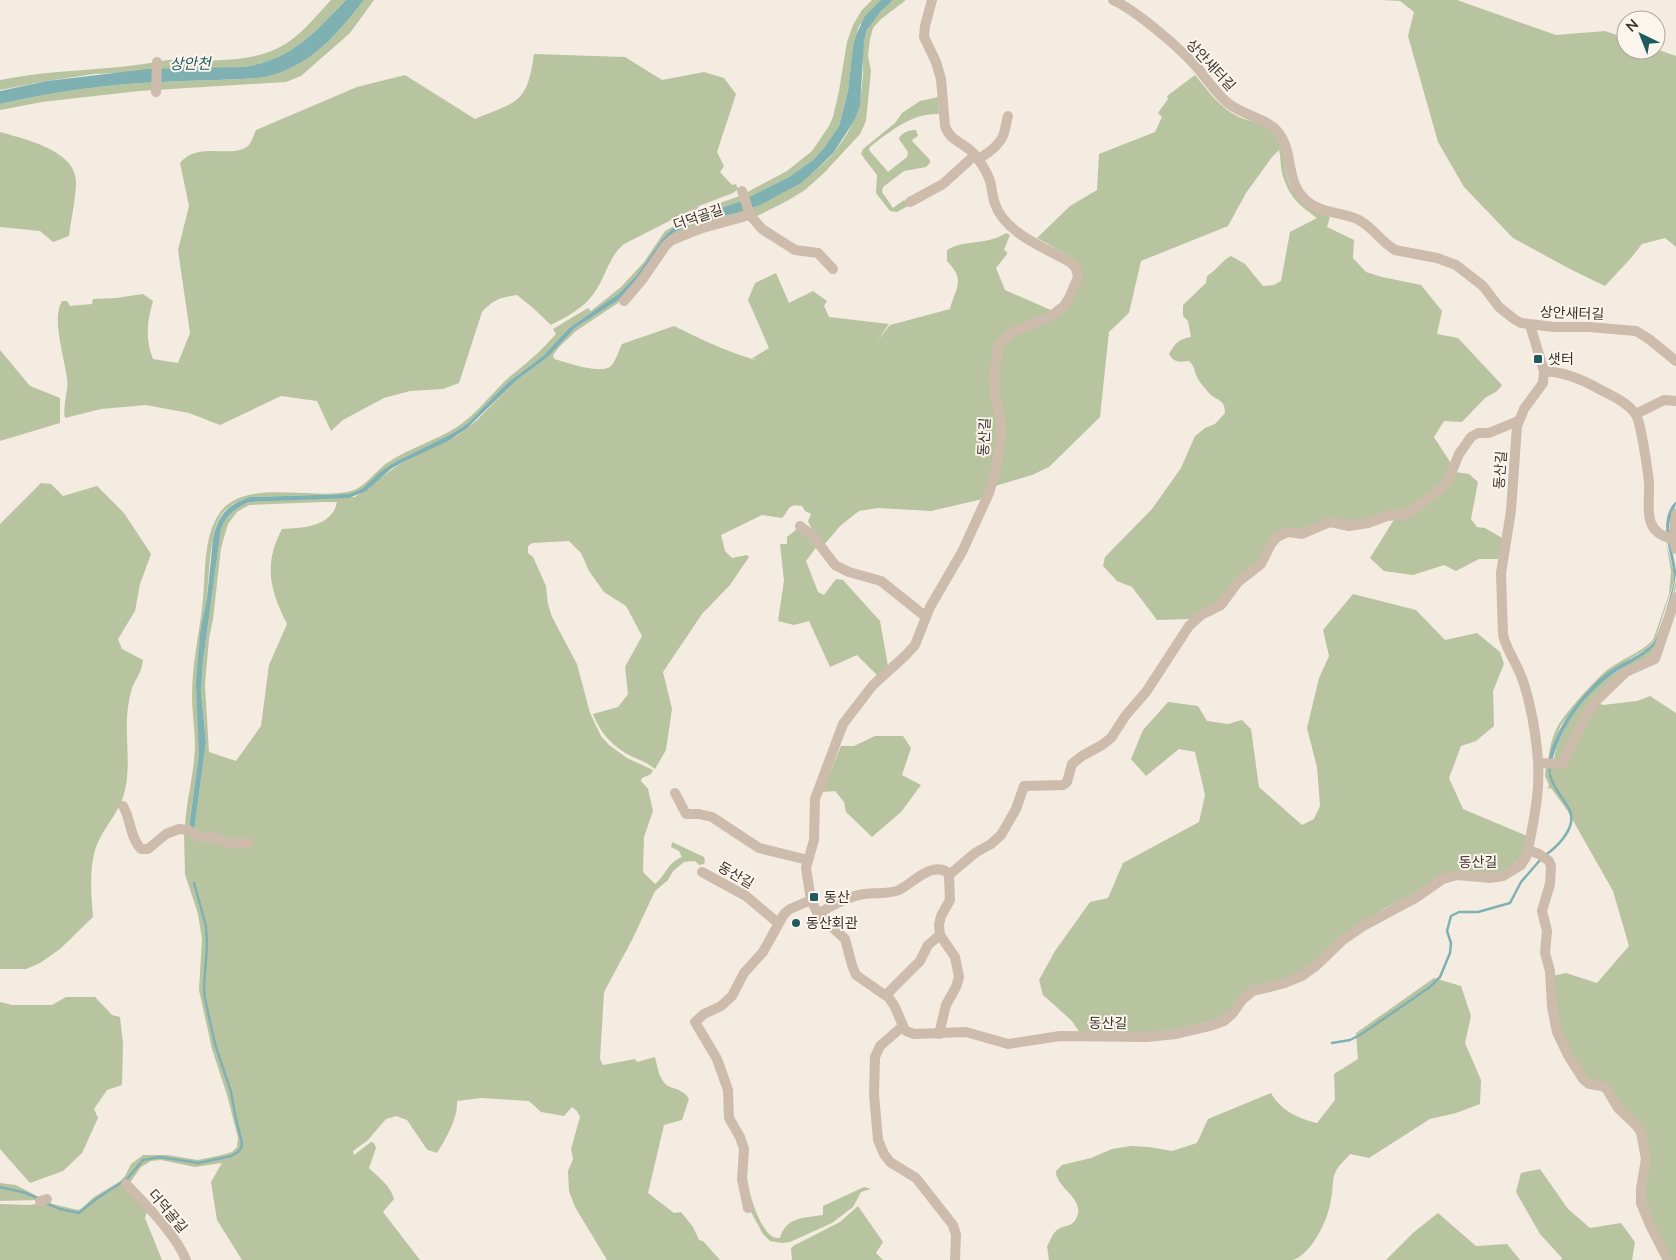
<svg xmlns="http://www.w3.org/2000/svg" width="1676" height="1260" font-family="Lato,'Noto Sans KR',sans-serif">
  <style>
    .green { fill: #b8c4a0; fill-rule: evenodd }
    .water { fill: #7fb0b2 }
    .lines { fill: none; stroke-linecap: round; stroke-linejoin: round }
    .stream { stroke: #7fb0b2; stroke-width: 2.5 }
    .minor { stroke: #cdbbac; stroke-width: 10 }
    .poi-dot { fill: #1f5a5e; stroke: #fbf5ee; stroke-width: 2 }
    .labels { text-anchor: middle; stroke-width: 4; stroke-linejoin: round; paint-order: stroke }
    .street-label { font-size: 14px; fill: #3b302b; stroke: #fbf5ee }
    .poi-label { font-size: 14px; fill: #3b302b; stroke: #fbf5ee; text-anchor: start }
    .water-label { font-size: 15px; font-style: italic; fill: #1f5a5e; stroke: #fbf5ee }
  </style>
  <rect width="100%" height="100%" fill="#f4ebe1"/>
  <g class="green">
    <path d="M331,0H346C314,33 294,58 245,67L94,74L47,81L0,90V80C53,69 109,71 162,61C170,59 180,61 188,61C219,60 249,62 278,48C299,38 315,17 331,0Z"/>
    <path d="M364,0H374L350,33L301,76L286,82L139,91L42,102L0,110V104C53,92 107,84 162,82C180,81 200,80 218,80C240,79 262,80 282,72C318,58 341,29 364,0Z"/>
    <path d="M872,0H881L859,26L856,35L853,46L848,91L839,126L824,148L813,160L789,177L739,202L699,215L673,228L662,239L636,276L618,294L569,328L543,356L507,383L468,423L453,433L393,463L363,488L352,493L346,494L250,497C238,501 225,507 219,519C210,537 209,575 207,596C205,613 201,631 199,649V753L189,828L185,827C186,804 192,782 194,760C197,738 192,717 192,696C192,662 200,631 203,599C206,571 203,538 219,514C242,477 314,501 351,491C366,487 375,471 387,463C409,448 435,441 457,427C475,415 488,398 503,383C512,374 523,367 532,358C541,351 548,342 556,334L553,329L588,308L591,311L621,287L644,262L665,231L693,216L702,209L740,196L787,171L812,151L829,126L833,117L839,91L847,42L853,25L862,10Z"/>
    <path d="M893,0H906L880,20L873,28L870,39L868,56L871,71L866,121L860,134L824,173L805,190L787,201L757,216L681,232L621,301L576,331L560,346L553,355L554,359C566,362 603,376 612,365C616,360 619,350 622,344L674,326C705,341 736,357 771,363L751,359L769,348L748,300L755,283L776,273L789,303L813,291L827,301L824,306L829,317L889,324L877,341L890,325L950,309C956,286 966,281 947,261V250C964,239 986,246 1006,233L1010,235L1004,250L1007,252V254L996,268L1005,290L1053,311L1078,289L1069,256L1037,238L1070,206L1097,190L1099,154L1155,132L1162,117L1158,113L1168,99L1167,96L1195,75C1208,91 1220,108 1239,117C1253,123 1267,123 1276,136C1282,144 1284,156 1285,166C1289,198 1303,204 1330,217L1327,227L1354,240L1353,258L1366,272L1382,277L1421,285L1442,311L1437,334L1458,338L1502,385L1497,391L1485,398L1462,422L1444,421L1434,437L1452,465L1450,475L1405,513L1311,529L1289,530L1262,560L1224,597L1190,619L1157,620L1132,587L1117,581L1103,566L1105,557L1152,509L1181,468L1195,436L1205,428L1215,424L1225,413C1225,398 1217,402 1208,392C1205,388 1200,383 1198,379C1194,372 1195,366 1189,361C1179,362 1174,363 1169,354C1175,343 1179,339 1191,337L1188,321L1183,316V305L1206,283L1207,276C1217,270 1221,261 1231,256L1245,264L1263,286L1274,285L1281,281L1290,232L1317,218C1298,204 1289,197 1282,173C1280,165 1281,157 1279,150L1272,157L1246,193L1228,226L1141,261L1129,313L1109,332L1100,417L1049,467L1032,475L995,486L983,499L931,511L878,508L859,511L840,526L824,545L814,534L808,521L811,514L805,511L802,506C787,504 790,509 782,518L762,515L721,535L725,551L732,558L747,555L749,557L730,585L702,614L663,672L672,709L666,750L655,769C648,763 640,760 631,756C613,747 600,733 593,714L618,707L628,694L625,667L642,636L626,606L604,592L589,571L581,553L569,541L532,543L528,546V553L533,557L546,586L548,604L552,617L577,664L590,713L601,736L609,745L627,758L653,770L651,774L642,778L641,781L648,789L653,811L644,837L643,872L655,884C667,874 666,864 682,857L679,851L671,847L672,842L704,857L705,861L704,864L699,865L695,861L684,862L673,871L668,880L655,891L632,940L604,992L600,1059L603,1065L635,1059L637,1062L655,1057C657,1064 658,1074 663,1081C669,1091 680,1085 689,1099L682,1120L664,1125L648,1193L674,1213L681,1212L693,1227L699,1240L703,1241L720,1260H607L575,1207L569,1191L568,1171L573,1159L571,1149L580,1117L577,1111L572,1107L564,1116L541,1112L529,1101L481,1098L457,1101C458,1119 446,1138 437,1153L428,1150L426,1148L407,1120L396,1116L386,1119L368,1140L353,1151L354,1155L371,1142L374,1143L376,1148L369,1168C378,1177 391,1186 394,1199L383,1212L420,1260H242L217,1220L211,1182L222,1163L195,1167L161,1160L151,1161L141,1167L129,1184L147,1211L145,1218L162,1260H0V1204L30,1205L41,1203L37,1200L0,1201V1183L16,1185L52,1204L78,1210L82,1208L94,1197L119,1182L125,1176L131,1164L143,1155H167L198,1160L222,1155L232,1152L237,1147L238,1138L227,1095L212,1049L199,990L202,939L198,914L185,874L184,831L194,832L206,742L201,692L203,661L221,529C226,515 236,508 249,502L355,497L401,463L458,435L477,420L517,380L549,356L575,328L617,301L665,240C675,229 688,222 701,220C708,218 714,218 720,217C764,204 805,187 835,151C855,126 861,106 863,74C863,59 861,43 868,29C873,17 883,9 893,0ZM324,502H337C332,527 303,528 282,529C263,565 270,590 287,624L269,665L261,726L236,761L209,752L205,685L209,639L213,619L221,548L228,524L237,512L249,505Z"/>
    <path d="M1381,0H1457L1556,35L1605,31L1626,38V50L1656,49L1676,56V247L1665,238L1642,244L1631,258L1605,286L1570,269L1513,238L1464,187L1438,142L1408,36L1414,12L1400,1Z"/>
    <path d="M534,54L625,57L662,80L704,72L724,78L736,94L717,152L724,166L720,172L732,185L736,184L738,189L733,193L699,206L624,244C610,255 606,275 596,290C586,307 568,316 551,325L532,307L517,295C501,297 493,300 482,312L459,383L443,389L410,391L384,398L343,420L331,431L317,401L281,396L220,425L189,413L146,405L101,409L65,418C62,405 69,392 67,379C65,359 51,319 62,301H67L70,306L92,304L93,299L116,298L143,294L153,301C147,322 145,338 153,359L178,363L190,333L178,250L189,206L180,163C198,140 235,160 249,145C252,141 254,134 256,130L357,87L405,75L475,119C518,101 527,104 534,54Z"/>
    <path d="M938,97L939,113L938,114C912,113 889,132 870,147L869,150L888,172L907,157L908,152L899,139C901,132 910,130 916,130L918,136L913,139L912,141L930,160V163L926,167L904,171L883,187L882,192L893,208L904,200L908,206L897,212L890,211L876,193L877,175L861,154L863,149L895,123L902,113L920,101Z"/>
    <path d="M0,132C24,139 75,150 76,181C76,199 71,218 69,236L53,242L40,231L0,227Z"/>
    <path d="M0,350L30,386L60,398V423L0,441Z"/>
    <path d="M1455,472L1469,474L1478,482L1471,519L1477,527L1485,528L1504,539L1498,559H1479L1456,571L1444,565L1413,575L1384,571L1370,558L1395,518Z"/>
    <path d="M41,483L51,484L63,496L97,486L124,513L151,554L140,584L135,611L118,639L122,649L143,660C142,672 136,678 132,688C130,694 129,701 128,707C124,736 132,766 124,794C119,811 108,823 100,838C88,860 91,892 93,917L60,949L40,963L26,969H0V524Z"/>
    <path d="M797,529L818,545L806,561L818,592L824,595L836,579L843,580L880,621L888,666L877,675L857,655L830,667L809,621L794,625L778,621L784,581L780,544H787V537Z"/>
    <path d="M1666,542L1673,570L1674,581L1655,640L1646,649L1609,672L1590,690L1561,725L1554,742L1550,760H1548C1550,748 1552,736 1558,726C1565,713 1595,680 1607,670C1622,659 1640,653 1653,640L1669,594L1671,572Z"/>
    <path d="M1676,580V587L1661,633L1651,655L1648,660L1617,677L1563,758L1554,760C1558,726 1591,687 1619,670C1630,663 1646,656 1653,645C1657,640 1658,633 1660,627C1666,612 1673,596 1676,580Z"/>
    <path d="M1353,594L1416,610L1445,640L1477,633L1500,652L1504,664L1493,691L1494,726L1476,741L1461,746L1449,778L1463,809L1527,836L1525,848L1519,860L1503,871L1492,874L1474,872L1416,893L1385,908L1372,916L1315,962L1300,972L1284,979L1253,986L1230,1010L1218,1019L1162,1033H1080L1072,1021L1043,995L1039,980L1055,951L1090,902L1108,898L1123,863L1199,822L1205,795L1195,752L1179,749L1146,776L1131,759L1143,730L1168,702L1198,706L1207,721L1228,724L1242,720L1251,729L1259,787L1302,825L1314,819L1320,806L1317,767L1307,728L1319,678L1329,656L1323,630Z"/>
    <path d="M1650,696L1676,713V1260H1665L1639,1207L1644,1135L1614,1099L1589,1083L1560,1031L1553,976L1566,973L1597,983L1629,946L1613,891L1567,810L1551,788L1548,789L1549,785L1545,776L1546,766H1555L1598,703L1603,705L1637,701Z"/>
    <path d="M875,736H903L911,748L902,775L921,785L901,812L872,837L846,812L844,802L835,791L822,792L841,746H854Z"/>
    <path d="M1434,978L1461,986L1471,1016L1465,1043L1481,1080L1480,1104L1456,1113L1430,1119L1369,1158L1350,1154C1345,1161 1338,1165 1335,1173C1332,1181 1333,1191 1331,1200C1328,1219 1313,1253 1293,1260H1049L1047,1246C1051,1241 1051,1235 1057,1230C1063,1225 1072,1227 1076,1219C1087,1199 1055,1188 1056,1171L1062,1165L1091,1158L1112,1149L1131,1146L1149,1147L1172,1151L1197,1143L1208,1119L1271,1093C1280,1110 1299,1119 1317,1123L1335,1100L1334,1074L1358,1059L1356,1033Z"/>
    <path d="M66,997H95L112,1015L120,1017L123,1043L122,1085L107,1090L94,1109L98,1118L82,1153L63,1171L30,1183L0,1149V1002L12,1005H52Z"/>
    <path d="M1540,1169L1568,1209L1590,1228L1621,1223L1635,1242L1632,1260H1561L1562,1258L1540,1234L1516,1192L1521,1173Z"/>
    <path d="M744,1179H747C749,1193 759,1229 773,1237C775,1238 778,1238 780,1238C786,1217 803,1218 823,1215V1206L864,1187L871,1189L861,1192L853,1207L832,1223L790,1242L782,1243L770,1241L763,1234L751,1212Z"/>
    <path d="M858,1206L883,1242L876,1253L883,1260H792L791,1249L793,1246L840,1222Z"/>
    <path d="M1438,1213L1476,1246L1507,1244L1520,1260H1386L1414,1232Z"/>
  </g>
  <g class="water">
    <path d="M346,0H364C341,29 318,58 282,72C262,80 240,79 218,80C200,80 180,81 162,82C107,84 53,92 0,104V91L47,81L148,69L245,67C294,58 314,33 346,0Z"/>
    <path d="M881,0H893L880,12L867,30L864,41L860,106L854,121L834,152L818,168L801,183L760,205L732,214L700,220L674,232L665,240L627,292L617,301L575,328L549,356L517,380L466,429L448,441L401,463L391,469L366,491L349,498L249,502C236,508 226,515 221,529L203,661L201,692L206,742L194,832L189,828L199,753L196,684L200,634L207,598L213,539C218,515 227,505 250,497L346,494L352,493L363,488L380,472L393,463L453,433L468,423L507,383L543,356L569,328L618,294L636,276L662,239L673,228L699,215L739,202L789,177L813,160L824,148L839,126L848,91L853,46L856,35L865,16Z"/>
    <path d="M1676,501C1676,509 1670,517 1669,526C1668,542 1675,556 1676,572C1676,584 1663,630 1657,641C1649,655 1630,663 1617,671C1583,694 1552,736 1550,778C1540,744 1583,691 1608,672C1622,662 1641,656 1653,643C1660,635 1671,594 1674,581C1674,556 1655,522 1676,501Z"/>
  </g>
  <g class="lines">
    <g class="stream">
      <path d="M1547,854C1559,845 1578,826 1569,809C1563,797 1553,789 1550,775"/>
      <path d="M1332,1043L1350,1040L1360,1035L1430,987L1440,977L1450,953L1451,943L1447,931L1451,916L1459,912H1478L1510,903L1521,882L1541,859"/>
      <path d="M0,1187L26,1193L39,1199"/>
      <path d="M46,1203L60,1209L79,1213L96,1199L127,1179L143,1160L159,1157L199,1163L231,1156L238,1152L241,1148L242,1143L235,1114L231,1092L215,1044L205,999L204,987L207,945L206,926L194,883"/>
    </g>
    <g class="minor">
      <path d="M932,0L925,26L924,37L936,62L941,79L945,126C950,142 966,143 975,155C982,164 989,174 991,185C992,192 993,198 995,204C1005,233 1045,248 1070,262L1076,268L1078,277L1070,296L1064,306L1050,317L1010,333L998,346L994,378L995,397L1001,422V438L996,469L989,493L962,552L930,607L915,645L906,655L873,685L843,724L815,799L814,840L806,868L811,900L818,914L845,939L852,965L856,975L889,998L895,1007L904,1028L906,1031L914,1034L966,1032L1008,1044L1060,1036L1147,1037L1176,1034L1210,1026L1224,1021L1233,1013L1242,1000L1253,991L1285,983L1302,976L1317,965L1344,939L1363,926L1417,897L1443,879L1457,875L1490,878L1503,876L1521,865L1526,857L1528,850C1532,829 1537,807 1538,786C1540,756 1533,712 1524,684C1519,666 1507,652 1503,635L1501,573L1511,511L1517,426L1524,409L1543,383L1544,371L1530,325"/>
      <path d="M1113,0C1137,11 1176,45 1194,64C1206,77 1215,93 1229,104C1243,115 1268,119 1278,132C1295,153 1284,182 1307,201C1320,213 1341,212 1357,219C1372,226 1380,241 1395,250L1437,258L1456,265L1483,286L1499,307L1514,319L1521,323L1554,327H1589L1636,331L1649,339L1676,361"/>
      <path d="M156,92L157,62"/>
      <path d="M978,159C989,153 1000,145 1004,133C1006,127 1006,122 1008,116"/>
      <path d="M742,191L750,215L762,229L795,250L818,253L833,269"/>
      <path d="M910,202L943,184L975,155"/>
      <path d="M695,211L699,229"/>
      <path d="M624,301L642,280L666,245L672,240L699,229L750,215"/>
      <path d="M1544,371C1563,372 1582,379 1599,389C1611,395 1629,403 1636,415C1641,423 1648,472 1649,483C1650,507 1641,532 1673,539"/>
      <path d="M1636,414L1664,400L1676,401"/>
      <path d="M1676,514L1673,539L1676,549"/>
      <path d="M800,526L813,536L835,565L849,572L881,581L926,617"/>
      <path d="M1538,763L1560,764L1563,762L1585,717L1597,700L1626,672L1655,659L1676,597"/>
      <path d="M675,793L686,814H699L712,817L759,848L808,860"/>
      <path d="M123,806C131,819 130,838 141,849H148L166,834L179,829L188,830L199,837H216L226,843H249"/>
      <path d="M1528,850L1539,854L1549,861L1551,866L1550,884L1542,911L1547,931L1545,953L1550,971L1552,1007L1557,1032L1568,1055L1583,1079L1589,1084L1602,1086L1606,1088L1618,1108L1636,1125L1641,1132L1646,1159L1641,1189V1203L1650,1225L1668,1260"/>
      <path d="M702,872L746,896L778,923"/>
      <path d="M949,875L975,853L991,844L1001,835L1016,809L1024,786L1063,785L1067,782L1072,764L1082,756L1102,745L1111,738L1126,715L1146,692L1189,626L1201,615L1221,605L1238,582L1261,564L1271,544L1277,537L1288,532L1302,534L1330,522L1349,526L1368,523L1387,516L1407,514L1439,490L1448,481L1459,454L1471,437L1478,433H1489L1518,421"/>
      <path d="M818,914C830,906 850,896 864,894C876,892 887,895 899,890C913,883 931,862 947,872L949,877L950,900L941,916L939,925L940,935L955,957L959,977L956,987L946,1005L939,1034"/>
      <path d="M886,995L920,961L928,945L940,935"/>
      <path d="M903,1026L880,1046L875,1057L874,1094L878,1140L884,1154L890,1162L916,1178L953,1225L956,1235L955,1260"/>
      <path d="M126,1184C146,1205 175,1233 186,1260"/>
      <path d="M40,1201L47,1199"/>
      <path d="M748,1208L742,1179L744,1149L740,1137L729,1118L728,1090L717,1059L695,1022L704,1014L721,1006L732,996L744,973L763,952L784,914L790,909L811,900"/>
    </g>
  </g>
  <g class="poi-dot">
    <rect x="1533" y="354" width="10" height="10" rx="2.5"/>
    <rect x="809" y="892" width="10" height="10" rx="2.5"/>
    <circle cx="796" cy="923" r="5"/>
  </g>
  <g class="labels">
    <g class="street-label">
      <text transform="translate(1211 65) rotate(47)" y="5">상안새터길</text>
      <text transform="translate(698 217) rotate(-19)" y="5">더덕골길</text>
      <text transform="translate(1572 313) rotate(2)" y="5">상안새터길</text>
      <text transform="translate(984 437) rotate(-87)" y="5">동산길</text>
      <text transform="translate(1500 470) rotate(-86)" y="5">동산길</text>
      <text transform="translate(1478 862) rotate(-1)" y="5">동산길</text>
      <text transform="translate(736 875) rotate(30)" y="5">동산길</text>
      <text transform="translate(1108 1023) rotate(1)" y="5">동산길</text>
      <text transform="translate(168 1211) rotate(50)" y="5">더덕골길</text>
    </g>
    <g class="poi-label">
      <text x="1548" y="364">샛터</text>
      <text x="824" y="902">동산</text>
      <text x="806" y="928">동산회관</text>
    </g>
    <g class="water-label">
      <text transform="translate(190 64) rotate(-1)" y="5">상안천</text>
    </g>
  </g>
  <g transform="translate(1641 35) rotate(317)"><circle r="24" fill="#fbf5ee" stroke="#aea6a0"/>
  <path d="M0-4L9 19L0 12L-9 19Z" fill="#1f5a5e"/>
  <text y="-8" font-size="14" font-weight="bold" text-anchor="middle" fill="#3b302b">N</text>
  </g>
</svg>
